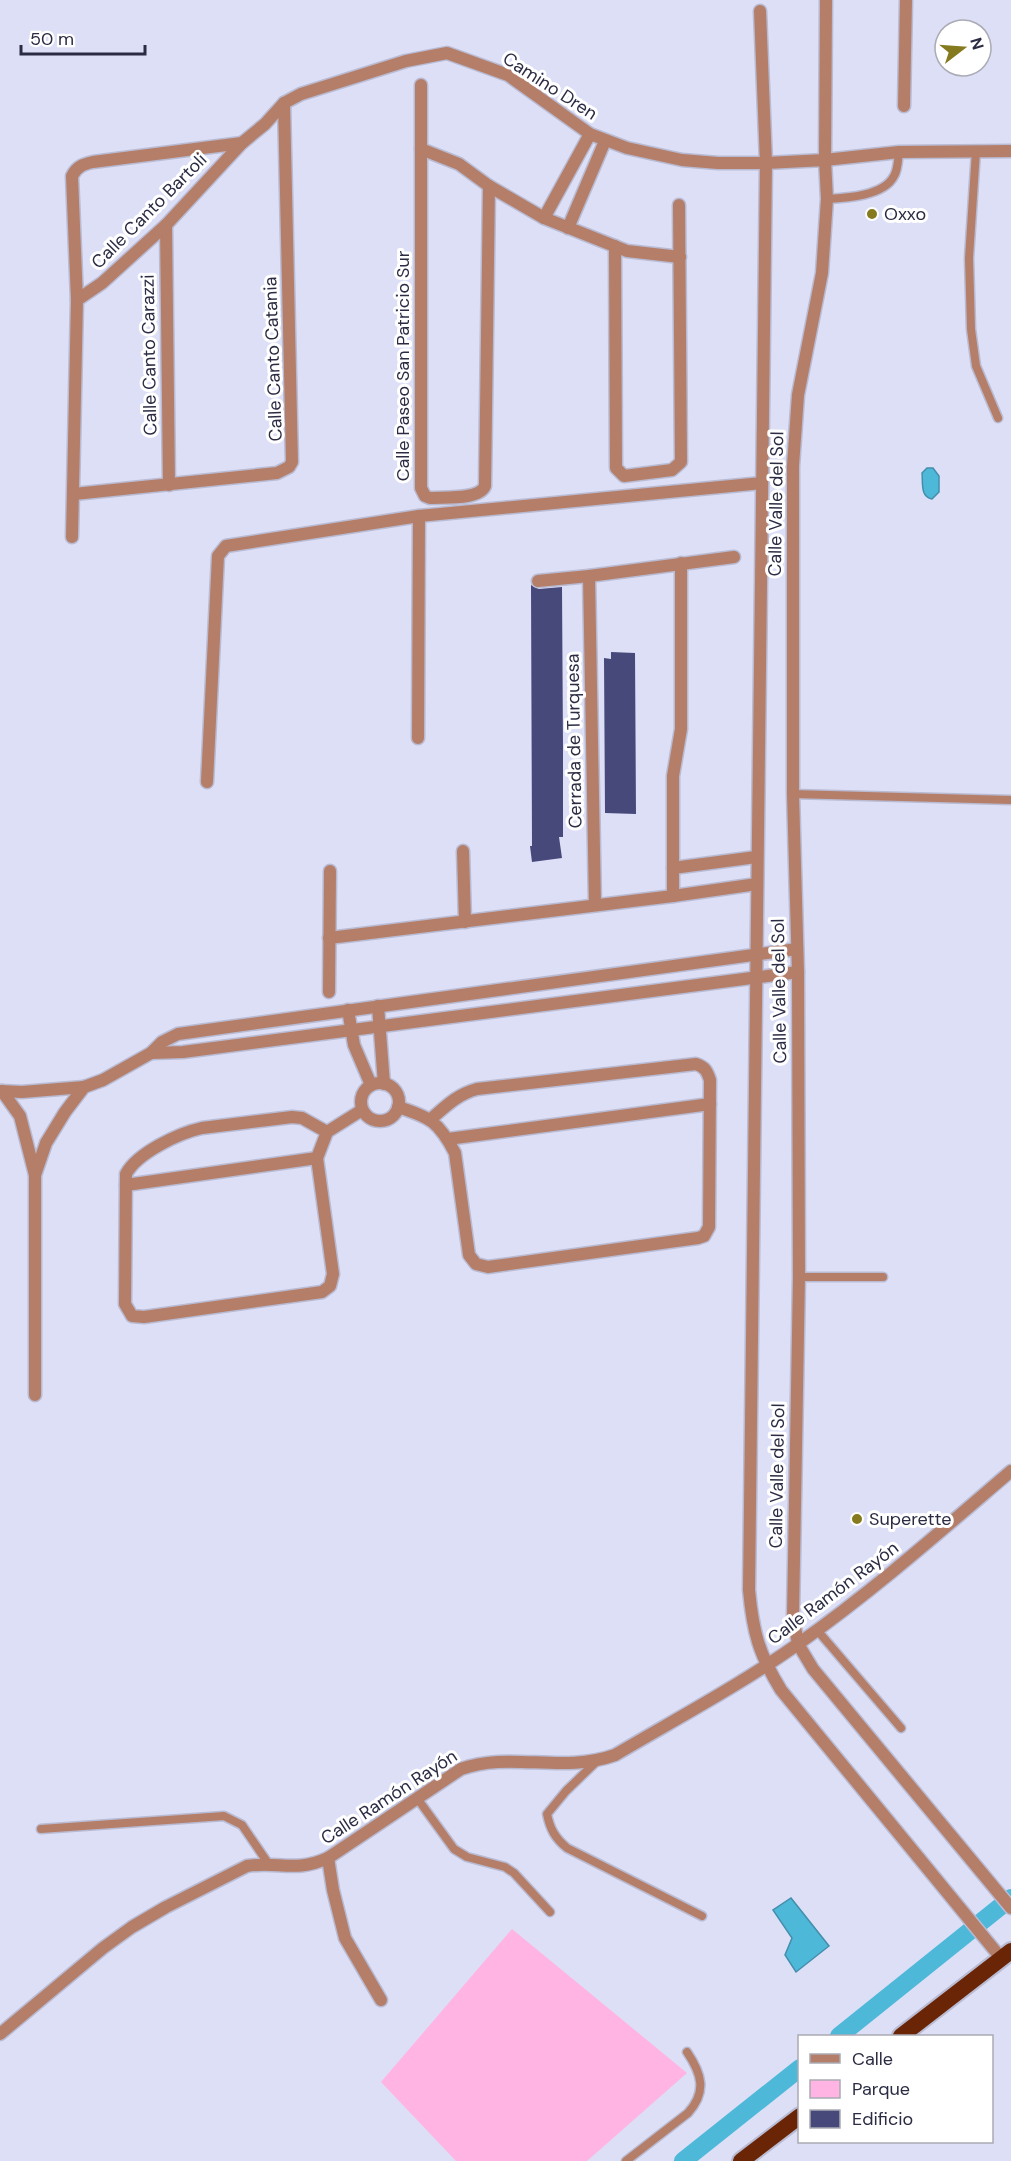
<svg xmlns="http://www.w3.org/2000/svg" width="1011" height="2161" font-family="'DM Sans',sans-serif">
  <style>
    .green { fill: #ffb4e3 }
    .water { fill: #4eb8d9; stroke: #448eac; stroke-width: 1.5 }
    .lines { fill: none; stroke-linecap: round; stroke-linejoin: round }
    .canal { stroke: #4eb8d9; stroke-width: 18 }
    .building { fill: #48497b }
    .service-casing { stroke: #b9bbd3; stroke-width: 11 }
    .minor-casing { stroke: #b9bbd3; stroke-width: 15 }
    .tertiary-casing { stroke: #b9bbd3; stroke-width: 15 }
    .trunk-casing { stroke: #b9bbd3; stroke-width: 20 }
    .service { stroke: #b57e69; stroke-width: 8 }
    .minor { stroke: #b57e69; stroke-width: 12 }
    .tertiary { stroke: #b57e69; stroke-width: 12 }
    .trunk { stroke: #6a2406; stroke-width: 16 }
    .poi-dot { fill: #867a1f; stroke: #fff; stroke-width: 2 }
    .labels { text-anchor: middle; stroke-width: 6; stroke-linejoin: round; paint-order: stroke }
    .street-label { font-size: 18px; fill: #2b2c43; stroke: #fff }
    .poi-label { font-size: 18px; fill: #2b2c43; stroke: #fff; text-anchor: start }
  </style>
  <rect width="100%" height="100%" fill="#dddff7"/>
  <path class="green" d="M512,1929L687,2073L587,2161H456L381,2082Z"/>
  <g class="water">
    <path d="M927,468H933L939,476V492L932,499C920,497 923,482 922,473Z"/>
    <path d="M791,1898L829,1946L796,1972L785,1955L792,1938L773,1910Z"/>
  </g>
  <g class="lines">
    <g class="canal">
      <path d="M839,2036L1011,1898"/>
      <path d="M683,2161L800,2068"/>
    </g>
  </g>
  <g class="building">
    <path d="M531,585L539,589L562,587L563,747V837H559L562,858L532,862L530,846H532Z"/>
    <path d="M611,652L635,653L636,814L605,813L604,658L611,659Z"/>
  </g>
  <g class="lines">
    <g class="service-casing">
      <g id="service">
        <path d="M976,151L969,258L971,329L976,366L998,418"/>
        <path d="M827,199C846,198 884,196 894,176C898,170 898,159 899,152"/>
        <path d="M793,794L1011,800"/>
        <path d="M799,1277H883"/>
        <path d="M817,1630L901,1728"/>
        <path d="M596,1762L566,1791L547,1814C550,1829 555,1838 567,1848L702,1916"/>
        <path d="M417,1798L454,1849L467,1857L505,1867L514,1873L550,1912"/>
        <path d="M41,1829L224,1816L242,1825L270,1866"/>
        <path d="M626,2161L688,2113C707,2092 702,2074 687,2052"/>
      </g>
    </g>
    <g class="minor-casing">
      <g id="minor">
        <path d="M760,11L766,163L749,1590C753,1633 759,1654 781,1690L1001,1958"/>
        <path d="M421,85V488L425,496L430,498C445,497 479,500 485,486L489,186"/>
        <path d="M904,106L906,0"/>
        <path d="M421,149L459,164L489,186L544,218L627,251L680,257"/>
        <path d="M544,218L590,134"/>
        <path d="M166,225L169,485"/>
        <path d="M568,228L605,141"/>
        <path d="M615,246L616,468L624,476L672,470L681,462L679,205"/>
        <path d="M77,300L102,283L166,225L242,143L265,124L284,103L301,94L406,61L447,53L508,75L590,134L627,148L682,160L718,163H766L825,160L827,199L822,273L798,395L793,466V794L798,972L799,1277L793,1616L798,1644L813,1669L1011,1908"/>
        <path d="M74,494L277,473L289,467L292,462L284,103"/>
        <path d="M72,537L77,300L72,176C77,166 84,164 93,162L242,143"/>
        <path d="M589,576L595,905"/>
        <path d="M538,581L589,576L734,557"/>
        <path d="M418,738L419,516"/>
        <path d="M207,782L218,556L226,546L419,516L762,483"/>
        <path d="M463,851L465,922"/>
        <path d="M673,868L756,857"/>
        <path d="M673,896V776L681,729V563"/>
        <path d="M329,938L673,896L757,884"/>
        <path d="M329,992L330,871"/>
        <path d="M378,1006L384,1084"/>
        <path d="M348,1010L354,1045L371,1085"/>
        <path d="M151,1053L183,1052L798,972"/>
        <circle cx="380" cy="1102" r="19"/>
        <path d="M0,1091L22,1092L84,1087"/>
        <path d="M2,1091L20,1116L35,1175"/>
        <path d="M398,1107C430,1117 439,1122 455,1153L469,1255L476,1264L488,1267L698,1238L704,1236L709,1227L710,1080C707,1071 705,1067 696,1064L477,1089C458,1094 446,1106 431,1119"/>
        <path d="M327,1132L302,1118L292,1117L202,1128C179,1133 137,1153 126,1174L125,1304L132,1316L144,1317L322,1292L330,1286L333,1274L317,1158L327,1132L362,1110"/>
        <path d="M448,1139L710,1104"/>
        <path d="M126,1185L317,1158"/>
        <path d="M35,1395V1175L46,1143L65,1112L84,1087L103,1080L151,1053L162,1042L178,1034L797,949"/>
        <path d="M328,1858L333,1890L345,1938L381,2000"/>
        <path d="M0,2034L103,1948L132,1927L166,1907L247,1866C278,1861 295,1873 328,1858L461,1769C510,1751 562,1774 615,1755C676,1719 740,1685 798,1644C873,1591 942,1530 1011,1471"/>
      </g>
    </g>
    <g class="tertiary-casing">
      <path id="tertiary" d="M826,0L825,160L899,152L1011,151"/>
    </g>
    <g class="trunk-casing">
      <g id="trunk">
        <path d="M901,2036L1011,1951"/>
        <path d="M741,2161L800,2116"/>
      </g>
    </g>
    <use href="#service" class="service"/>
    <use href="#minor" class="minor"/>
    <use href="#tertiary" class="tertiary"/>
    <use href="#trunk" class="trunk"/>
  </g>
  <g class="poi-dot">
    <circle cx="872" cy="214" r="6"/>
    <circle cx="857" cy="1519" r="6"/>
  </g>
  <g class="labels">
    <g class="street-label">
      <text transform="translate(550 86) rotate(33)" y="6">Camino Dren</text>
      <text transform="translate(149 211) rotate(-45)" y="6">Calle Canto Bartoli</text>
      <text transform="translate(149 355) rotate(-91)" y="6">Calle Canto Carazzi</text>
      <text transform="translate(273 359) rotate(-92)" y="6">Calle Canto Catania</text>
      <text transform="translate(403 366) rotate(-90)" y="6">Calle Paseo San Patricio Sur</text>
      <text transform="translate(776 504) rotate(-89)" y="6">Calle Valle del Sol</text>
      <text transform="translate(574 741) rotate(-91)" y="6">Cerrada de Turquesa</text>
      <text transform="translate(779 991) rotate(-91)" y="6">Calle Valle del Sol</text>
      <text transform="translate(777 1476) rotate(-89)" y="6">Calle Valle del Sol</text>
      <text transform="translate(833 1593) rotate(-37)" y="6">Calle Ramón Rayón</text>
      <text transform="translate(389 1797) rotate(-33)" y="6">Calle Ramón Rayón</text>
    </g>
    <g class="poi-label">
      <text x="884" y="220">Oxxo</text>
      <text x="869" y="1525">Superette</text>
    </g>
  </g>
  <rect x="798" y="2035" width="195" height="108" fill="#ffffff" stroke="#aaabb4" stroke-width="1.5"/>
  <rect x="810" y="2054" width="30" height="9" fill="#b57e69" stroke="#aaabb4" stroke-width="1.5"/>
  <text x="852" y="2065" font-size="18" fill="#2b2c43">Calle</text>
  <rect x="810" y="2080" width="30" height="18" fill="#ffb4e3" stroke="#aaabb4" stroke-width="1.5"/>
  <text x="852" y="2095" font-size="18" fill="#2b2c43">Parque</text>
  <rect x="810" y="2110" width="30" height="18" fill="#48497b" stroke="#aaabb4" stroke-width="1.5"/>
  <text x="852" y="2125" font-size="18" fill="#2b2c43">Edificio</text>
  <g transform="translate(963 48) rotate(73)"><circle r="28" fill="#ffffff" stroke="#aaabb4" stroke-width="1.5"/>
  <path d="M0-4.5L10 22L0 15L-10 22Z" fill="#867a1f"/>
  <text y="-9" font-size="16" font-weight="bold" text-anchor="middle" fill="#2b2c43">N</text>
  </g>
  <path d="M21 45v9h124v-9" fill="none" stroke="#2b2c43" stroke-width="3"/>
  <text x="30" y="45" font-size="18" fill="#2b2c43" stroke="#ffffff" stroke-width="4.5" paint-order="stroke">50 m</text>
</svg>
